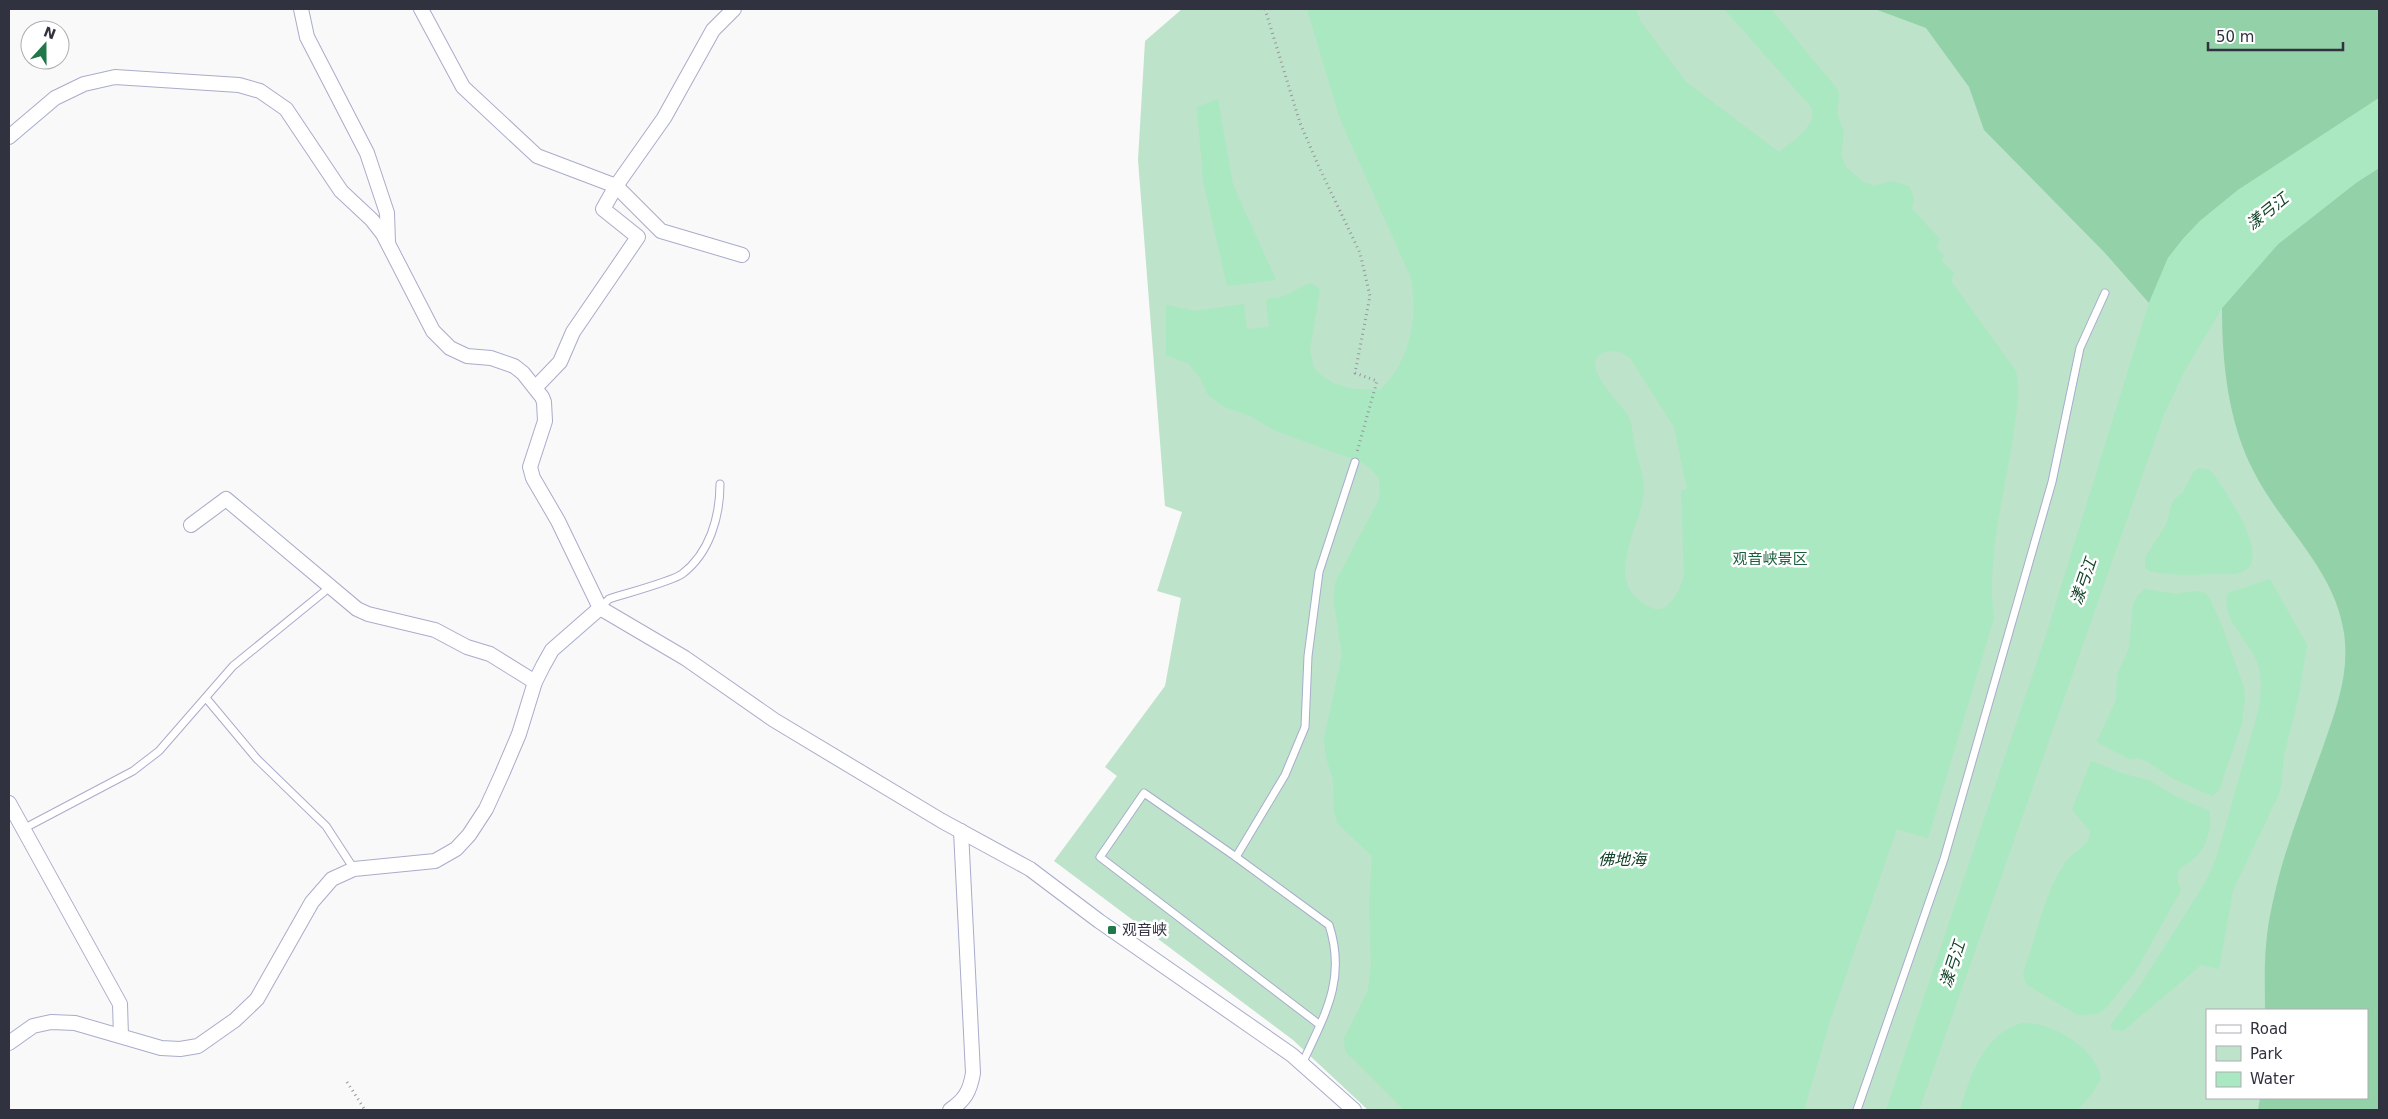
<svg xmlns="http://www.w3.org/2000/svg" width="2388" height="1119" font-family="'DejaVu Sans','Noto Sans SC',sans-serif">
  <style>
    .green { fill: #bde3ca }
    .forest { fill: #93d1a9 }
    .water { fill: #a9e8c0; fill-rule: evenodd }
    .lines { fill: none; stroke-linecap: round; stroke-linejoin: round }
    .lane-casing { stroke: #a9accb; stroke-width: 9 }
    .street-casing { stroke: #a9accb; stroke-width: 16 }
    .path { stroke: #96969d; stroke-width: 3; stroke-dasharray: 1 4; stroke-linecap: butt }
    .lane { stroke: #fff; stroke-width: 7 }
    .street { stroke: #fff; stroke-width: 14 }
    .poi-dot { fill: #20774a; stroke: #fff; stroke-width: 2 }
    .labels { text-anchor: middle; stroke-width: 5; stroke-linejoin: round; paint-order: stroke }
    .park-label { font-size: 15px; fill: #185e3a; stroke: #fff }
    .poi-label { font-size: 15px; fill: #31323f; stroke: #fff; text-anchor: start }
    .water-label { font-size: 16px; font-style: italic; fill: #134329; stroke: #fff }
  </style>
  <rect width="100%" height="100%" fill="#f9f9f9"/>
  <path class="green" d="M1182,9H2379V1059L2367,1010H2207V1098H2346L2335,1110H1368L1293,1040L1054,861L1117,776L1105,767L1165,686L1181,598L1157,591L1182,512L1165,506L1138,160L1145,41Z"/>
  <g class="forest">
    <path d="M1875,9H2379V98L2238,190L2200,221L2183,239L2168,258L2149,303L2105,253L1984,130L1969,87L1926,28Z"/>
    <path d="M2379,168V1110H2258L2260,1098H2367V1010H2265C2265,989 2264,967 2266,946C2268,919 2275,891 2282,865C2294,825 2309,786 2323,747C2336,709 2350,674 2344,633C2334,567 2281,527 2253,470C2228,421 2222,362 2222,308L2278,244L2357,182Z"/>
  </g>
  <g class="water">
    <path d="M1307,9H1636L1641,22L1686,82L1779,152C1792,141 1819,126 1811,107L1724,9H1771L1838,90L1839,96L1837,114L1844,132L1841,156L1846,167L1862,181L1874,186L1892,181L1909,186L1914,197L1912,209L1940,239L1936,247L1944,256L1941,260L1954,273L1951,281L2016,371C2021,395 2015,420 2012,443C2003,499 1986,562 1994,618L1928,838L1897,829L1830,1021L1804,1110H1404L1345,1051L1344,1039L1368,990L1371,965L1369,905L1372,856L1337,823L1334,811L1333,780L1326,757L1324,739L1342,655L1334,601L1335,583L1378,501L1380,496L1379,478L1371,469L1361,462L1276,431L1250,416L1222,406L1208,395L1200,378L1189,364L1166,355V305L1195,311L1244,304L1247,329L1269,327L1266,299L1281,297L1310,283L1320,289L1310,349L1314,368C1334,390 1353,389 1380,390C1411,360 1418,319 1411,278L1340,119ZM1607,351L1620,352L1630,358L1674,427L1687,489L1681,491L1684,575C1681,585 1677,597 1668,605C1661,611 1655,610 1648,606C1599,581 1643,526 1644,489C1644,476 1638,461 1635,448C1633,438 1633,427 1629,418C1622,402 1573,363 1607,351Z"/>
    <path d="M2379,98V168L2357,182L2278,244L2222,308L2184,372L2163,417L1919,1110H1886L2046,635L2149,303L2168,258L2183,239L2200,221L2238,190Z"/>
    <path d="M1218,99L1233,185L1276,280L1227,286L1203,180L1197,107Z"/>
    <path d="M2199,468L2207,469L2213,473C2224,490 2268,551 2247,569C2240,576 2223,574 2214,574C2192,575 2170,576 2149,571L2145,568V558L2167,523L2172,502L2183,492L2193,473Z"/>
    <path d="M2270,579L2307,645L2299,695L2284,755L2281,786L2278,796L2233,890L2219,969L2201,965L2123,1031L2113,1030L2110,1026L2139,987L2205,883L2217,856L2258,712C2261,695 2263,678 2257,662C2248,639 2220,618 2228,593Z"/>
    <path d="M2145,589L2176,594L2195,591L2205,593L2209,597L2222,626L2244,688L2245,698L2242,723L2219,790L2212,796L2174,779L2148,762L2138,758L2129,759L2097,742L2116,700L2117,675L2129,648L2133,605L2137,596Z"/>
    <path d="M2091,761L2121,773L2150,781L2177,797L2210,811C2211,826 2209,841 2199,853C2187,869 2170,864 2181,890L2135,972L2106,1008L2098,1014L2078,1015L2027,985L2023,976C2025,965 2030,954 2033,943C2041,916 2049,886 2065,863C2073,851 2090,847 2090,831L2072,810Z"/>
    <path d="M2022,1023C2052,1022 2094,1047 2101,1078L2091,1095L2077,1110H1960C1970,1076 1983,1034 2022,1023Z"/>
  </g>
  <g class="lines">
    <g class="lane-casing">
      <g id="lane">
        <path d="M600,608L609,599C624,594 673,581 682,574C710,553 720,516 720,484"/>
        <path d="M206,698L257,759L326,826L354,869"/>
        <path d="M23,829L133,771L159,751L233,666L330,587"/>
        <path d="M1236,857L1285,775L1305,727L1308,656L1319,572L1355,462"/>
        <path d="M1302,1064C1324,1016 1347,980 1329,925L1236,857L1144,793L1100,857L1320,1025"/>
        <path d="M1857,1110L1944,859L2052,482L2080,348L2105,293"/>
      </g>
    </g>
    <g class="street-casing">
      <g id="street">
        <path d="M301,9L307,37L367,153L387,213L388,242"/>
        <path d="M421,9L463,87L537,156L616,186L661,231L742,255"/>
        <path d="M9,137L55,98L84,84L115,77L239,85L260,91L286,109L341,191L372,220L383,234L433,331L450,348L467,356L491,358L514,366L523,373L542,397L544,402L545,421L530,467L533,478L558,521L600,608L685,658L774,720L942,821L1030,869L1099,921L1292,1055L1354,1110"/>
        <path d="M535,388L560,362L573,332L638,237L603,209L616,186L664,118L713,30L734,9"/>
        <path d="M191,525L226,499L357,609L368,614L435,630L467,647L490,654L535,682"/>
        <path d="M9,803L120,1004L121,1036"/>
        <path d="M9,1043L33,1026L51,1022L75,1023L161,1048L180,1049L198,1046L235,1020L257,999L312,902L332,879L354,869L435,861L456,849L469,835L486,809L502,774L519,734L535,682L543,666L552,650L600,608"/>
        <path d="M950,1110C965,1100 970,1091 973,1073L961,831"/>
      </g>
    </g>
    <g class="path">
      <path d="M1265,9L1300,123L1319,167L1360,253L1370,296L1355,373L1377,381L1357,452"/>
      <path d="M347,1082L365,1110"/>
    </g>
    <use href="#lane" class="lane"/>
    <use href="#street" class="street"/>
  </g>
  <rect class="poi-dot" x="1107" y="925" width="10" height="10" rx="2.5"/>
  <g class="labels">
    <g class="park-label">
      <text x="1770" y="564">观音峡景区</text>
    </g>
    <g class="poi-label">
      <text x="1122" y="935">观音峡</text>
    </g>
    <g class="water-label">
      <text transform="translate(2267 211) rotate(-39)" y="6">漾弓江</text>
      <text transform="translate(2083 581) rotate(-71)" y="6">漾弓江</text>
      <text x="1622" y="865">佛地海</text>
      <text transform="translate(1952 964) rotate(-72)" y="6">漾弓江</text>
    </g>
  </g>
  <rect width="2388" height="1119" fill="none" stroke="#31323f" stroke-width="20"/>
  <rect x="2206" y="1009" width="162" height="90" fill="#ffffff" stroke="#adadb2"/>
  <rect x="2216" y="1025" width="25" height="8" fill="#ffffff" stroke="#adadb2"/>
  <text x="2250" y="1034" font-size="15" fill="#31323f">Road</text>
  <rect x="2216" y="1046" width="25" height="15" fill="#bde3ca" stroke="#adadb2"/>
  <text x="2250" y="1059" font-size="15" fill="#31323f">Park</text>
  <rect x="2216" y="1072" width="25" height="15" fill="#a9e8c0" stroke="#adadb2"/>
  <text x="2250" y="1084" font-size="15" fill="#31323f">Water</text>
  <g transform="translate(45 45) rotate(21)"><circle r="24" fill="#ffffff" stroke="#adadb2"/>
  <path d="M0-4L9 19L0 12L-9 19Z" fill="#20774a"/>
  <text y="-8" font-size="14" font-weight="bold" text-anchor="middle" fill="#31323f">N</text>
  </g>
  <path d="M2208 42v8h135v-8" fill="none" stroke="#31323f" stroke-width="2.5"/>
  <text x="2216" y="42" font-size="15" fill="#31323f" stroke="#ffffff" stroke-width="4" paint-order="stroke">50 m</text>
</svg>
